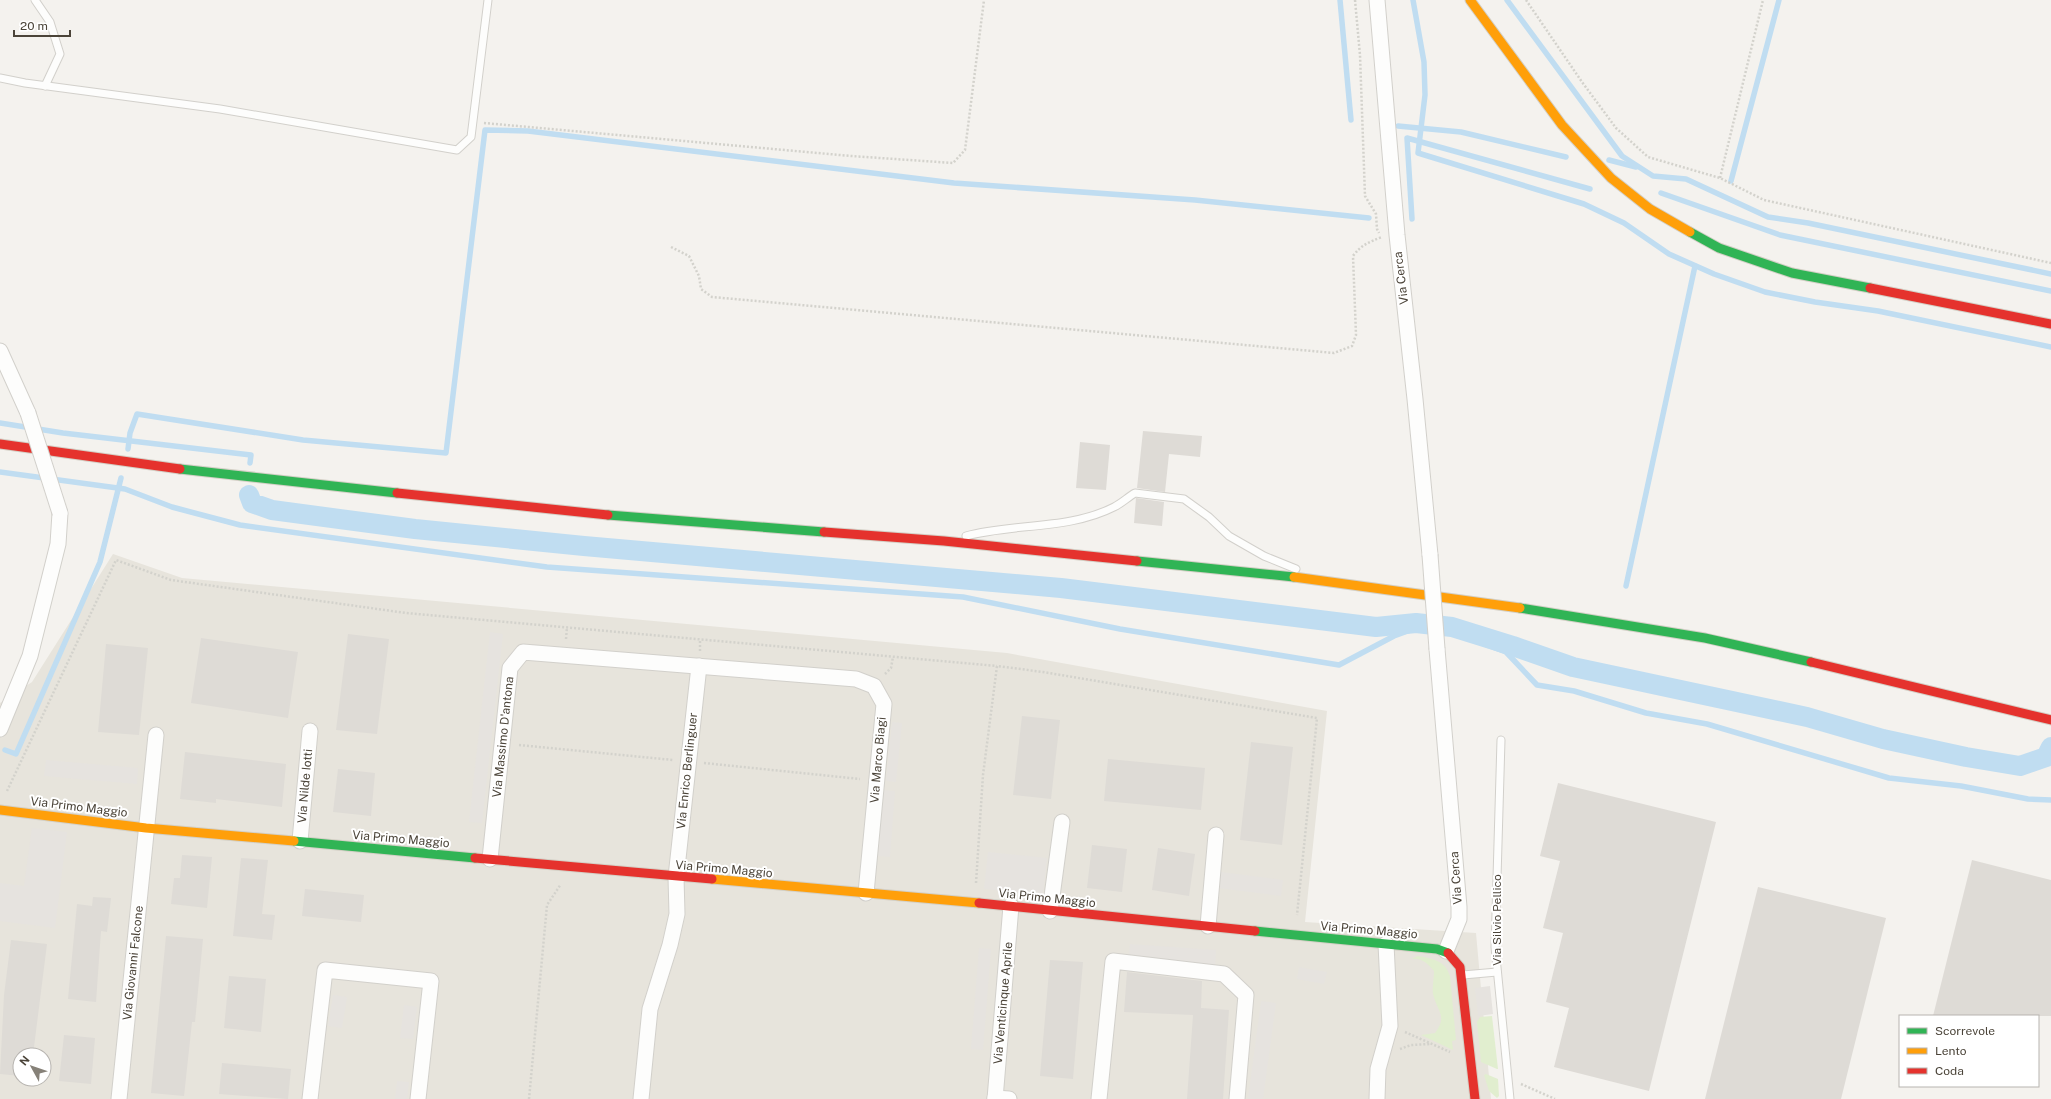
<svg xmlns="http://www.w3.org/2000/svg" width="2051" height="1099" font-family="'Public Sans',sans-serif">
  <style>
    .residential { fill: #e7e4dc; fill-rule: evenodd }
    .green { fill: #e1eecf }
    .parking { fill: #e6e3df }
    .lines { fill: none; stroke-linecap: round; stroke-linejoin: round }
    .stream { stroke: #c0ddf1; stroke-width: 5.5 }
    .canal { stroke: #c0ddf1; stroke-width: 20 }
    .building { fill: #dedbd6 }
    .lane-casing { stroke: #d2d0cb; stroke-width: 9 }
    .street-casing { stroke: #d2d0cb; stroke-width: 17 }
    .fast-casing { stroke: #d3cfc5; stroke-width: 11 }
    .slow-casing { stroke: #d3cfc5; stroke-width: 11 }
    .jam-casing { stroke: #d3cfc5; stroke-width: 11 }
    .path { stroke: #d3d2cc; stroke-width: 2.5; stroke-dasharray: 2 2; stroke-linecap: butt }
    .lane { stroke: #fdfdfc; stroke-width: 7 }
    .street { stroke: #fdfdfc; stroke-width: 15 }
    .fast { stroke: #30b455; stroke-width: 9 }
    .slow { stroke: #ff9f0a; stroke-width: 9 }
    .jam { stroke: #e5322d; stroke-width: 9 }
    .street-bridge-casing { stroke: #d2d0cb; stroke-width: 17; stroke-linecap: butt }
    .street-bridge { stroke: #fdfdfc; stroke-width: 15 }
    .labels { text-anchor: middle; stroke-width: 4; stroke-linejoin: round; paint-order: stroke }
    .street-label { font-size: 12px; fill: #4b4439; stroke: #fff }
  </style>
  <rect width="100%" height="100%" fill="#f4f2ee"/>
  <path class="residential" d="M113,554L182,578L1007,653L1327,711L1305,922L1476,933L1491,1099H0V703L32,682ZM20,1055H44V1079H20Z"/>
  <g class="green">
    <path d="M1418,956C1433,959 1445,960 1450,976L1456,1040L1452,1041L1453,1050L1421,1035L1435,1033C1448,1016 1437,1011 1433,994C1432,987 1434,979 1434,971C1427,963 1422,958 1411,959Z"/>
    <path d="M1492,1016L1498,1069H1497L1481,1062L1477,1022L1480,1017Z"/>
    <path d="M1486,1074L1498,1079L1499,1096L1497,1098L1489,1091L1484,1075Z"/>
  </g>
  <g class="parking">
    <path d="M490,632L503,634L482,823L469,822Z"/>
    <path d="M892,722L902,723L896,782L886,781Z"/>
    <path d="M46,760L138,768L137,784L44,776Z"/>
    <path d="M883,790L895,791L890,857L878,856Z"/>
    <path d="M32,828L67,832L55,928L0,921V883L24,886Z"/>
    <path d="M988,852L1047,858L1043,895L984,889Z"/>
    <path d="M1221,872L1283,880L1281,896L1218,888Z"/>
    <path d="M1130,944L1216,950L1215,968L1128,961Z"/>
    <path d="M979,948L991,949L983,1050L971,1049Z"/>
    <path d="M1299,967L1327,972L1324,984L1297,979Z"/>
    <path d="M1490,986L1493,1014L1478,1016L1475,988Z"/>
    <path d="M333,995L347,997L342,1028L328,1026Z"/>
    <path d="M1261,1001L1276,1003L1263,1099H1248Z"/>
    <path d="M404,1005L417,1007L413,1039L400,1038Z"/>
    <path d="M397,1081L409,1082L407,1099H395Z"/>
  </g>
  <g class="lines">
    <g class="stream">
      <path d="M1340,0L1351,120"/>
      <path d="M1413,0L1424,62L1425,95L1418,153L1584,204L1624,223L1669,254L1714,274L1765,292L1815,302L1878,311L2051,347"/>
      <path d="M1507,0L1622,156L1653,176L1686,179L1768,217L1808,223L2051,274"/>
      <path d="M1398,126L1461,132L1566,157"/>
      <path d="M1609,160L1636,167"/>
      <path d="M1731,181L1779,0"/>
      <path d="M1661,193L1780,235L2051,291"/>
      <path d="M1412,219L1407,138L1590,189"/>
      <path d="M0,423L63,433L251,455L250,463"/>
      <path d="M128,449L130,433L137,414L303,440L446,453L485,130L528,131L954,183L1195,200L1369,218"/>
      <path d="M0,472L125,489L172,507L240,525L547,567L963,597L1120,629L1339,665L1394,636L1416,628L1457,634L1506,652L1537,685L1574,691L1646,713L1707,724L1889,778L1961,786L2028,799L2051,800"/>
      <path d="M1626,586L1695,266"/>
      <path d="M5,750L16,754L100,562L121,478"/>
    </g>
    <path class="canal" d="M249,495L252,503L272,510L415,529L584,546L1061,588L1376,627L1416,623L1452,627L1513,646L1573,667L1807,717L1883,739L1966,757L2020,766L2046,757L2051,747"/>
  </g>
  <g class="building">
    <path d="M1143,431L1202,436L1200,457L1169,454L1165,492L1137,488Z"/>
    <path d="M1080,442L1110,445L1106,490L1076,488Z"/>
    <path d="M1136,498L1164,502L1162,526L1134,523Z"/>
    <path d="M348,634L389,639L377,734L336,730Z"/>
    <path d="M201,638L298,652L288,718L191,703Z"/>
    <path d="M106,644L148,648L139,735L98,732Z"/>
    <path d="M1022,716L1060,720L1051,799L1013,795Z"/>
    <path d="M1251,742L1293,747L1282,845L1240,840Z"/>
    <path d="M185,752L286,764L282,807L216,799V803L180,799Z"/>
    <path d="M1108,759L1205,768L1201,810L1104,801Z"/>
    <path d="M338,769L375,773L371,816L333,812Z"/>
    <path d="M1558,783L1716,822L1649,1091L1554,1067L1569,1008L1546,1002L1563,933L1543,928L1560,861L1540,856Z"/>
    <path d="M1092,845L1127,849L1122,892L1087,888Z"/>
    <path d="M1158,848L1195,854L1189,896L1152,890Z"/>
    <path d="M182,855L212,857L207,908L171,904L174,878H180Z"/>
    <path d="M241,858L268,860L262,914L275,915L272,940L233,936Z"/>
    <path d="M1972,860L2051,880V1016H1933Z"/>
    <path d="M1758,887L1886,918L1841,1099H1705Z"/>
    <path d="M305,889L364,895L361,922L302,916Z"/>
    <path d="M93,897L111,898L107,932L101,931L96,1002L68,999L77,904L92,906Z"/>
    <path d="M166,936L203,939L195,1022H192L184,1096L151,1093Z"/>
    <path d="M11,940L47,944L33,1055H20V1076L0,1074L4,995Z"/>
    <path d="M1050,960L1083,962L1073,1079L1040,1076Z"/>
    <path d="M1127,972L1202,981L1201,1008L1229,1010L1223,1099H1187L1193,1015L1124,1012Z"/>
    <path d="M229,976L266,979L261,1032L224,1028Z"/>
    <path d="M64,1035L95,1038L91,1084L59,1081Z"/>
    <path d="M222,1063L291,1069L288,1099L219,1094Z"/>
  </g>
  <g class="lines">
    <g class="lane-casing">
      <g id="lane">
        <path d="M35,0L50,22L60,54L45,86"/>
        <path d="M0,78L25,83L220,109L457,150L471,137L488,0"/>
        <path d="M966,536C1014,523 1069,530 1114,507C1122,503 1128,497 1135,493L1184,499L1209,517L1229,536L1264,556L1296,569"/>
        <path d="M1501,740L1495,947L1510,1099"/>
        <path d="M1463,975L1497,972"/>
      </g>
    </g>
    <g class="street-casing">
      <g id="street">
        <path d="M1377,0L1397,235L1415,399L1430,555"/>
        <path d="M0,351L28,413"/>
        <path d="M1437,649L1459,907V919L1446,951"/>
        <path d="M0,729L30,656L58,544L60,513"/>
        <path d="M300,841L310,731"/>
        <path d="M490,859L510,668L523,652L856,679L874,686L884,704L866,893"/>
        <path d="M1050,911L1062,822"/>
        <path d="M1208,926L1216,835"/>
        <path d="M995,1098L1009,1099"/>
        <path d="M119,1099L156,735"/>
        <path d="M310,1099L325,970L431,981L418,1099"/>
        <path d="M641,1099L650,1009L670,945L677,914L676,877L699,666"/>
        <path d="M995,1099L1011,906"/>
        <path d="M1099,1099L1113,961L1224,974L1246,995L1237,1099"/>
        <path d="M1377,1099L1378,1069L1390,1026L1386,944"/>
      </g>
    </g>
    <g class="fast-casing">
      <g id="fast">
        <path d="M1690,232L1719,248L1792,273L1870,288"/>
        <path d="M180,469L397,493"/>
        <path d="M608,515L824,532"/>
        <path d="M1137,561L1294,577"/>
        <path d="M1520,608L1705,638L1811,662"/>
        <path d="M294,841L475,858"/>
        <path d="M1255,931L1437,949L1448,953"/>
      </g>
    </g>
    <g class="slow-casing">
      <g id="slow">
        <path d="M1470,0L1562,125L1611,178L1650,209L1690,232"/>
        <path d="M1294,577L1520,608"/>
        <path d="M0,810L146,828L294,841"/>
        <path d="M712,879L979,903"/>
      </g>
    </g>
    <g class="jam-casing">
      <g id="jam">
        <path d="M1870,288L2051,324"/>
        <path d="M0,444L180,469"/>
        <path d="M397,493L608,515"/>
        <path d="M824,532L944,541L1137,561"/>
        <path d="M1811,662L2051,720"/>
        <path d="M475,858L712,879"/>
        <path d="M979,903L1255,931"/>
        <path d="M1448,953L1460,967L1475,1099"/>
      </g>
    </g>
    <g class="path">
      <path d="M1355,0L1360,55L1365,196L1376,214L1377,229L1379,233"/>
      <path d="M1526,0L1582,82L1616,128L1648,157L1720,178L1764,200L2051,263"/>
      <path d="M484,123L851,156L953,163L965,150L984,0"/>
      <path d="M1720,178L1763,0"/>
      <path d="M671,247L689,256L699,276L701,289L712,297L1334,353L1352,346L1356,335L1353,256C1361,245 1369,242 1382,237"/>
      <path d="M566,639L567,627"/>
      <path d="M700,651V639"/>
      <path d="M885,674L891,668L893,657"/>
      <path d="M519,745L673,760"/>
      <path d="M704,763L860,779"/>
      <path d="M7,791L116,560L171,580L406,613L997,666"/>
      <path d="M976,883L983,775L997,666L1043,672L1317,718L1297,915"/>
      <path d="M1405,1032L1450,1052"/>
      <path d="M1400,1049L1411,1045L1430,1044"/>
      <path d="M1521,1084L1555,1099"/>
      <path d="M529,1099L547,905L561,884"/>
    </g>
    <use href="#lane" class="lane"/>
    <use href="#street" class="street"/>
    <use href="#fast" class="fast"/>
    <use href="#slow" class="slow"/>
    <use href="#jam" class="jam"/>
    <g class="street-bridge-casing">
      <g id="street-bridge">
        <path d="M28,413L60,513"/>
        <path d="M1430,555L1437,649"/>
      </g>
    </g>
    <use href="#street-bridge" class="street-bridge"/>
  </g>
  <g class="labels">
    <g class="street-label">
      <text transform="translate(1401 278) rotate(-97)" y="4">Via Cerca</text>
      <text transform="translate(503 737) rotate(-84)" y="4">Via Massimo D'antona</text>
      <text transform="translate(878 760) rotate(-85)" y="4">Via Marco Biagi</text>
      <text transform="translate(687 771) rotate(-84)" y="4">Via Enrico Berlinguer</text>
      <text transform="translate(305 786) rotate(-85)" y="4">Via Nilde Iotti</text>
      <text transform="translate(79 807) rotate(7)" y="4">Via Primo Maggio</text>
      <text transform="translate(401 839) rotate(5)" y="4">Via Primo Maggio</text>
      <text transform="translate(724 869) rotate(5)" y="4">Via Primo Maggio</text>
      <text transform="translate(1456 878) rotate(-94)" y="4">Via Cerca</text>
      <text transform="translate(1047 898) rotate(6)" y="4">Via Primo Maggio</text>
      <text transform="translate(1497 920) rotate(-90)" y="4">Via Silvio Pellico</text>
      <text transform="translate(1369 930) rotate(5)" y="4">Via Primo Maggio</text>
      <text transform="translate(133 963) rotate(-84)" y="4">Via Giovanni Falcone</text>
      <text transform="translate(1003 1003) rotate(-85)" y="4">Via Venticinque Aprile</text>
    </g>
  </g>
  <rect x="1899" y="1015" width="140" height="72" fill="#ffffff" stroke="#b7b4b0"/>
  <rect x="1907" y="1028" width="20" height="6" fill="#30b455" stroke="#b7b4b0"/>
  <text x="1935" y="1035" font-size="12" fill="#4b4439">Scorrevole</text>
  <rect x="1907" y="1048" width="20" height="6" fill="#ff9f0a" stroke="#b7b4b0"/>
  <text x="1935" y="1055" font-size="12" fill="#4b4439">Lento</text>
  <rect x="1907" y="1068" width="20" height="6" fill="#e5322d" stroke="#b7b4b0"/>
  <text x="1935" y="1075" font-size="12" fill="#4b4439">Coda</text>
  <g transform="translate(32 1067) rotate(310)"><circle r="19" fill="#ffffff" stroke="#b7b4b0"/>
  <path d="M0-3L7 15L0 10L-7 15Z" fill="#868178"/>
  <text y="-6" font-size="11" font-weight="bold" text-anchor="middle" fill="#4b4439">N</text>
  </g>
  <path d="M14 30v6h56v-6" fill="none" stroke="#4b4439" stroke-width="2"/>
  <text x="20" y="30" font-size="12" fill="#4b4439" stroke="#ffffff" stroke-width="3" paint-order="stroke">20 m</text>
</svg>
